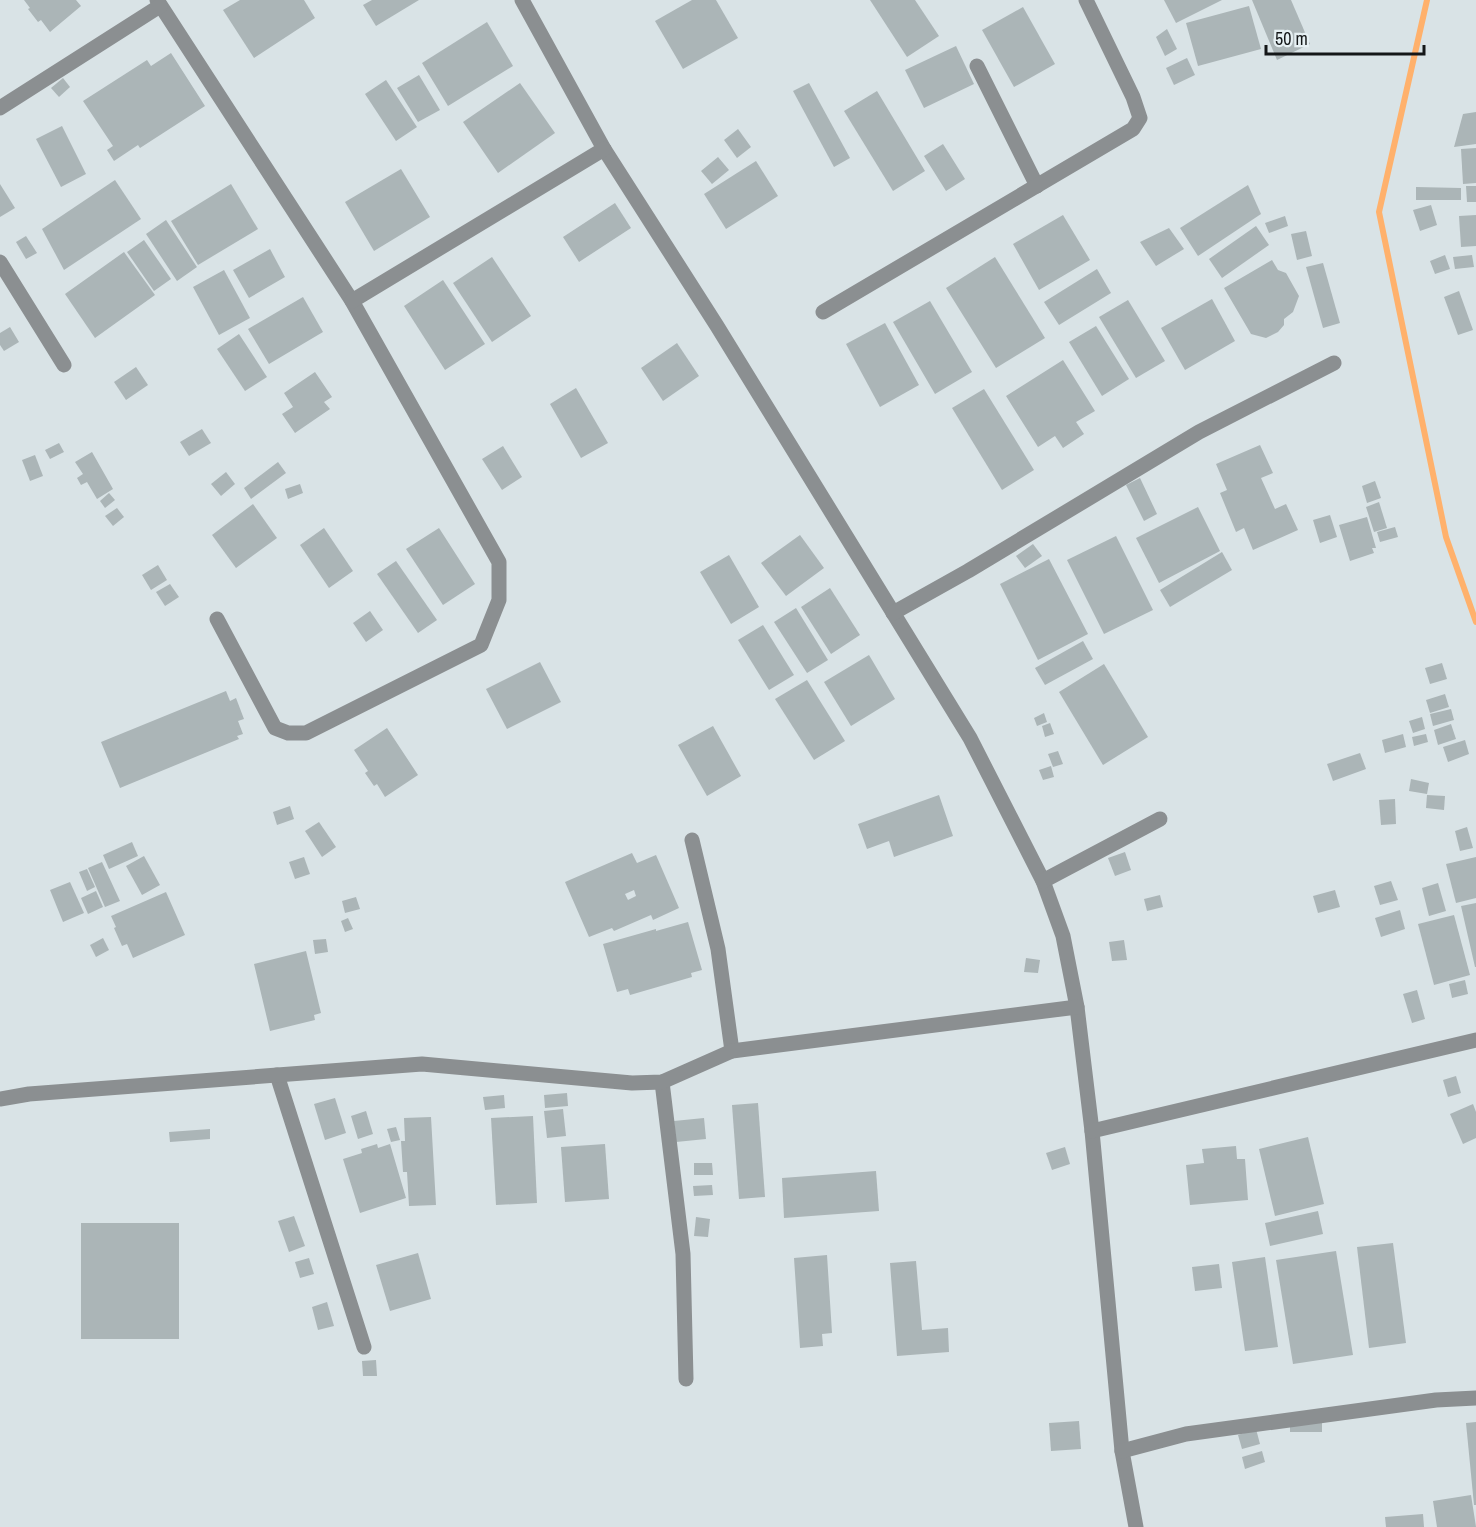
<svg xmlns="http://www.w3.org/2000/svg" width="1476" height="1527" font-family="'Archivo Narrow',sans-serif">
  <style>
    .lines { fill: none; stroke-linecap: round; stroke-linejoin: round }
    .stream { stroke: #ffb16c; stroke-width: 6 }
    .building { fill: #abb5b7; fill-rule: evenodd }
    .minor { stroke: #8b8f91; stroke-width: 15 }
  </style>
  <rect width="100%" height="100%" fill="#d9e3e6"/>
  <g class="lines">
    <path class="stream" d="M1427,0L1379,212L1446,537L1476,622"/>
  </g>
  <g class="building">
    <path d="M24,0H76L81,6L50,32L41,20L38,22L28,9L30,8Z"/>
    <path d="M240,0H304L315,18L254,58L223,10Z"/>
    <path d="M372,0H419L376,26L363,5Z"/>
    <path d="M692,0H716L738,38L683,69L655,21Z"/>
    <path d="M870,0H915L939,36L907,57Z"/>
    <path d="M1164,0H1222L1176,23Z"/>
    <path d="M1252,0H1291L1310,44L1277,60Z"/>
    <path d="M1249,6L1261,49L1198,66L1186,23Z"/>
    <path d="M1023,7L1055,64L1014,87L982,30Z"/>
    <path d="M487,22L513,66L448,106L422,63Z"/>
    <path d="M1167,29L1177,49L1165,56L1156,37Z"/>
    <path d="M956,46L974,84L924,108L905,70Z"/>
    <path d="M171,53L205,106L140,148L138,145L114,161L107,150L113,146L83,101L147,60L151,66Z"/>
    <path d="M1187,58L1195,75L1174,85L1166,68Z"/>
    <path d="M419,75L440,110L418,122L397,88Z"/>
    <path d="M63,78L70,87L59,97L51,88Z"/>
    <path d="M386,80L417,127L396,141L365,94Z"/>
    <path d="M520,83L555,133L498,173L463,122Z"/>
    <path d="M809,83L850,158L834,167L793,91Z"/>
    <path d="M877,91L925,171L893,191L844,111Z"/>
    <path d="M1476,112V144L1454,147L1463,114Z"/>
    <path d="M62,126L86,174L61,187L36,139Z"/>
    <path d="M738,129L751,147L737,158L724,140Z"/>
    <path d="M943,144L965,179L946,191L924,156Z"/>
    <path d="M1476,148V183L1463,184L1461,149Z"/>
    <path d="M718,157L729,170L712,184L701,171Z"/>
    <path d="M756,161L778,196L726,229L704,194Z"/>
    <path d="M401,169L430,217L374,251L345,202Z"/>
    <path d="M115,180L141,219L64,270L42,229Z"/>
    <path d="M0,184L15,208L0,217Z"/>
    <path d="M231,184L258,229L198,265L171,221Z"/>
    <path d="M1248,185L1261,214L1198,256L1180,228Z"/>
    <path d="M1466,186H1476V202H1467Z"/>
    <path d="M1416,187L1461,188V200H1416Z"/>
    <path d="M615,203L631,228L579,262L563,237Z"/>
    <path d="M1431,205L1437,225L1420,231L1413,210Z"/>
    <path d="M1063,215L1090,260L1039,290L1013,244Z"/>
    <path d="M1476,215V246L1461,247L1459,216Z"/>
    <path d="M1285,216L1288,226L1269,233L1265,223Z"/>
    <path d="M166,220L197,267L177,281L146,234Z"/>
    <path d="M1256,226L1269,245L1222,278L1209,259Z"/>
    <path d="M1169,228L1184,249L1156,266L1140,242Z"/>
    <path d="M1306,231L1312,256L1297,260L1291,234Z"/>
    <path d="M26,236L37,253L26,259L16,242Z"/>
    <path d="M144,240L171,279L154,291L127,252Z"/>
    <path d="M270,249L285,277L249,298L233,270Z"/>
    <path d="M124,252L155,295L95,338L65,294Z"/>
    <path d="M1445,255L1450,269L1435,274L1430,261Z"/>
    <path d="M1472,255L1474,267L1455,269L1453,257Z"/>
    <path d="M492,257L531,316L492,342L453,283Z"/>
    <path d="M995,257L1045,338L996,368L946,288Z"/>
    <path d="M1272,260L1278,270L1286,273L1299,296L1293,312L1284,319V325L1278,332L1266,338L1251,334L1224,288Z"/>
    <path d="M1323,263L1340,323L1323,328L1306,267Z"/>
    <path d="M1097,269L1111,293L1059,325L1044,302Z"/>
    <path d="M224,270L250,318L219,335L193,287Z"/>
    <path d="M443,280L485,344L445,370L404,306Z"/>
    <path d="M1459,291L1473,330L1458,335L1444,297Z"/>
    <path d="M303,297L323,332L269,364L248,329Z"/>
    <path d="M1212,299L1235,341L1185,370L1161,328Z"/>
    <path d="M1128,300L1165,361L1136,378L1099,317Z"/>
    <path d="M930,301L972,372L935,394L893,322Z"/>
    <path d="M885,323L919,385L880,407L846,344Z"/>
    <path d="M1096,326L1129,379L1102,396L1069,342Z"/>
    <path d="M10,327L19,342L4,351L0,345V333Z"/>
    <path d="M239,334L267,377L245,391L217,349Z"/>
    <path d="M677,343L699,376L663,401L641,368Z"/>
    <path d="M1063,360L1095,411L1076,422L1084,434L1063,448L1055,436L1038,447L1006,396Z"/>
    <path d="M136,367L148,385L126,400L114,382Z"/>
    <path d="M315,372L332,397L324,402L330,409L295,433L282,414L293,407L284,393Z"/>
    <path d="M576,388L608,443L581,458L550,404Z"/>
    <path d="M984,389L1034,470L1002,490L952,408Z"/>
    <path d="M202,429L211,443L189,456L180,442Z"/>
    <path d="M59,443L64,452L50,459L45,450Z"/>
    <path d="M1260,445L1273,473L1261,478L1275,509L1286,504L1298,530L1253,550L1244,528L1236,532L1220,493L1227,490L1216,464Z"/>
    <path d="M503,446L522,477L502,490L482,459Z"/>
    <path d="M92,452L113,489L97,499L87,482L81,485L77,478L83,474L75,462Z"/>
    <path d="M35,455L43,476L30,481L22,460Z"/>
    <path d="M278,462L286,473L251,499L244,488Z"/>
    <path d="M226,472L235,484L221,496L211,484Z"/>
    <path d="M1140,478L1157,514L1144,521L1126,485Z"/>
    <path d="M1375,481L1381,498L1367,503L1362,486Z"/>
    <path d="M300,484L303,493L288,499L285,489Z"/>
    <path d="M109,493L115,500L105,508L100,501Z"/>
    <path d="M1379,502L1387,528L1374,532L1366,507Z"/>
    <path d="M253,504L277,538L236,568L212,535Z"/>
    <path d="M1198,507L1220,551L1159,583L1136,538Z"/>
    <path d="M117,508L124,517L113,526L105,516Z"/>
    <path d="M1330,515L1337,537L1320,543L1313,520Z"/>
    <path d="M1367,517L1376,548H1372L1374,553L1350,561L1339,525Z"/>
    <path d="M1395,527L1398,537L1380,542L1377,532Z"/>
    <path d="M324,528L353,571L329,588L300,545Z"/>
    <path d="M439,528L475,584L443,605L406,549Z"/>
    <path d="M800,535L824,568L786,596L761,563Z"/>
    <path d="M1116,536L1153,610L1104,634L1067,560Z"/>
    <path d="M1033,544L1042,556L1025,568L1016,556Z"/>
    <path d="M1222,552L1232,570L1170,607L1160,590Z"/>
    <path d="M729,555L759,607L731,624L700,572Z"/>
    <path d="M1049,559L1088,634L1038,660L1000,584Z"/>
    <path d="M396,561L437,620L418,633L377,574Z"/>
    <path d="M158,565L167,580L151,590L142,575Z"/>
    <path d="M170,584L179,597L165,606L156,592Z"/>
    <path d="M830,588L860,635L831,654L801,607Z"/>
    <path d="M796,608L828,660L807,673L774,622Z"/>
    <path d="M370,611L383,630L366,642L353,623Z"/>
    <path d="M763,625L794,675L769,690L738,640Z"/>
    <path d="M1083,641L1093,659L1045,685L1035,668Z"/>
    <path d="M869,655L895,699L851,726L824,682Z"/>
    <path d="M540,662L561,702L507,729L486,689Z"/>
    <path d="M1442,663L1447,679L1430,684L1425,668Z"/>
    <path d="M1104,664L1148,737L1103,765L1059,692Z"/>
    <path d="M807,680L845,741L814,760L775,699Z"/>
    <path d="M226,691L230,701L236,698L244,719L238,721L243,734L237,736L239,739L120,788L101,742Z"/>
    <path d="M1445,694L1449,707L1430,713L1426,700Z"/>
    <path d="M1451,709L1454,720L1433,726L1430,714Z"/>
    <path d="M1044,713L1047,722L1037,726L1034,718Z"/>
    <path d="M1422,717L1425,729L1413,733L1409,721Z"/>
    <path d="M1050,723L1054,734L1045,737L1042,726Z"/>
    <path d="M1451,724L1456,739L1438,745L1434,730Z"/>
    <path d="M713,726L741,776L707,796L678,745Z"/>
    <path d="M387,728L418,775L385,797L377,784L374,786L365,773L368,771L354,750Z"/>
    <path d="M1403,734L1406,747L1385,753L1382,740Z"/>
    <path d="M1426,734L1428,742L1414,746L1412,737Z"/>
    <path d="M1465,740L1469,754L1448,762L1443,747Z"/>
    <path d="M1058,751L1063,764L1053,767L1048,754Z"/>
    <path d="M1360,753L1366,769L1333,781L1327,764Z"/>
    <path d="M1051,766L1054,777L1043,780L1039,770Z"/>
    <path d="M1411,779L1429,783L1427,794L1409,791Z"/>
    <path d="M939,795L953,836L894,857L889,841L867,849L858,824Z"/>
    <path d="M1427,795L1445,796L1444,810L1426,808Z"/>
    <path d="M1395,799L1396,824L1381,825L1379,800Z"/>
    <path d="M290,806L294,819L277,825L273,812Z"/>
    <path d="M319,822L336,847L322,857L305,831Z"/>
    <path d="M1467,827L1473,848L1460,851L1455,831Z"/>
    <path d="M132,842L138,856L109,869L103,855Z"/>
    <path d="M1125,852L1131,870L1115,876L1108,858Z"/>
    <path d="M632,853L637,863L656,855L679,908L653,920L651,915L614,931L612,928L589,937L565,882ZM634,890L636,896L628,900L625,894Z"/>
    <path d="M144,856L160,885L142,895L126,866Z"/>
    <path d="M304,857L310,874L295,879L289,862Z"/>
    <path d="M1476,857V898L1456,903L1446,864Z"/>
    <path d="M102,862L120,901L105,907L88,868Z"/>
    <path d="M87,869L95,887L87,891L79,872Z"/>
    <path d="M1391,881L1398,900L1380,905L1374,886Z"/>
    <path d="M70,882L84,913L63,922L50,890Z"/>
    <path d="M1438,883L1446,911L1429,916L1422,888Z"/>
    <path d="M1335,890L1340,907L1318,913L1313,896Z"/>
    <path d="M96,891L103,907L88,914L81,898Z"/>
    <path d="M166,892L185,935L133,958L127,944L122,946L114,928L116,927L111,916Z"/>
    <path d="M1160,895L1163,907L1147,911L1144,899Z"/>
    <path d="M356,897L360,909L345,913L342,901Z"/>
    <path d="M1476,903V967H1475L1461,906Z"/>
    <path d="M1400,910L1405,929L1381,937L1375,918Z"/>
    <path d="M1454,915L1470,975L1434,985L1418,924Z"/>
    <path d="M348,918L353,929L345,932L341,921Z"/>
    <path d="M688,922L702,970L691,973L692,977L630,995L628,989L617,992L603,944L656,929V931Z"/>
    <path d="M103,938L109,950L96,957L90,945Z"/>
    <path d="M326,939L328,952L315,954L313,940Z"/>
    <path d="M1124,940L1127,960L1112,961L1109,942Z"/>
    <path d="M306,951L321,1013L314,1015L315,1020L270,1031L254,964Z"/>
    <path d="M1026,958L1040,960L1038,973L1024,972Z"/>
    <path d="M1465,980L1468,994L1452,998L1449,984Z"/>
    <path d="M1417,990L1425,1019L1412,1023L1403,994Z"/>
    <path d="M1456,1076L1461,1093L1448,1097L1443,1080Z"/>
    <path d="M567,1093L568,1106L545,1108L544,1095Z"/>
    <path d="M504,1095L505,1108L485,1110L483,1097Z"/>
    <path d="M335,1098L346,1133L325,1140L314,1104Z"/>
    <path d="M758,1103L765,1197L739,1199L732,1105Z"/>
    <path d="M1473,1104L1476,1112V1138L1463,1144L1450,1114Z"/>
    <path d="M563,1109L566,1136L547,1138L544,1111Z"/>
    <path d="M366,1111L373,1134L358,1139L351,1116Z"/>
    <path d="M533,1116L537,1203L496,1205L491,1118Z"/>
    <path d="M431,1117L436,1205L409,1206L407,1172H403L401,1141H405L404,1118Z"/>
    <path d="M704,1118L706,1139L676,1142L674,1121Z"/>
    <path d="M396,1127L400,1140L391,1142L387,1129Z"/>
    <path d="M210,1129V1139L170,1142L169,1132Z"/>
    <path d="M1308,1137L1324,1204L1275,1216L1259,1149Z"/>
    <path d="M377,1144L378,1148L390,1144L406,1198L360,1213L343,1159L362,1153L361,1149Z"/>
    <path d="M605,1144L609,1199L565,1202L561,1147Z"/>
    <path d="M1236,1146L1237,1159H1245L1248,1200L1190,1205L1186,1165L1204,1163L1202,1149Z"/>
    <path d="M1065,1147L1070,1164L1052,1170L1046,1153Z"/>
    <path d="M694,1163H712L713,1175H694Z"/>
    <path d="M876,1171L879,1211L784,1218L782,1178Z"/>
    <path d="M712,1185L713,1195L694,1196L693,1186Z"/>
    <path d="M1318,1211L1323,1234L1270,1246L1265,1223Z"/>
    <path d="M294,1216L305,1246L289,1252L278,1221Z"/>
    <path d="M696,1217L710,1219L708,1237L694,1236Z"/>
    <rect x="81" y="1223" width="98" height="116"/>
    <path d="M1393,1243L1406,1343L1369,1348L1357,1247Z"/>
    <path d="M1336,1251L1353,1355L1293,1364L1276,1260Z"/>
    <path d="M418,1253L431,1299L390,1311L376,1265Z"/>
    <path d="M827,1255L832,1333L822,1334L823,1346L800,1348L794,1258Z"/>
    <path d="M1265,1257L1278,1347L1245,1351L1232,1262Z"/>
    <path d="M309,1258L314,1274L300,1278L295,1262Z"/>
    <path d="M916,1261L922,1330L948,1328L949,1352L897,1356L890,1263Z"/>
    <path d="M1219,1264L1222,1288L1195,1291L1192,1267Z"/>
    <path d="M327,1302L334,1326L318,1330L312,1307Z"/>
    <path d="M376,1360L377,1376H363L362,1361Z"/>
    <path d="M1079,1421L1081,1449L1051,1451L1049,1423Z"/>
    <rect x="1290" y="1422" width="32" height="10"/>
    <path d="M1476,1422V1505H1474L1466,1423Z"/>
    <path d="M1256,1429L1260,1444L1242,1449L1238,1435Z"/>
    <path d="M1262,1451L1265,1462L1245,1469L1242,1457Z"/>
    <path d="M1471,1495L1476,1527H1437L1433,1501Z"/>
    <path d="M1423,1514L1424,1527H1386L1385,1517Z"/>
  </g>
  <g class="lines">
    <g class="minor">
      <path d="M157,0L352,301L499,562V600L481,645L306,733H288L275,728L217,619"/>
      <path d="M522,0L604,149L717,326L970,738L1043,881L1063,936L1077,1007L1092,1131L1122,1451L1136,1527"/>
      <path d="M977,66L1037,186"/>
      <path d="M0,108L160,6"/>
      <path d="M0,262L64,365"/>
      <path d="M352,301L604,149"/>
      <path d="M823,312L1133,129L1140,118L1133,97L1086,0"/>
      <path d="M893,613L968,571L1199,432L1334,363"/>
      <path d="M692,840L718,949L732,1051"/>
      <path d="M1043,881L1160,819"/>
      <path d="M277,1075L364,1347"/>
      <path d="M662,1082L683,1254L686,1379"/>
      <path d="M0,1099L29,1094L422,1064L632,1083L662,1082L732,1051L1077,1007"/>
      <path d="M1092,1131L1476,1040"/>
      <path d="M1122,1451L1186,1434L1436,1400L1476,1398"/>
    </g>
  </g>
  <path d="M1266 45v9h158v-9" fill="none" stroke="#141718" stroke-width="3"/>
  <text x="1275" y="45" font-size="18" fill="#141718" stroke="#e6f0f3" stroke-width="4.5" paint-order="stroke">50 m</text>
</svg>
